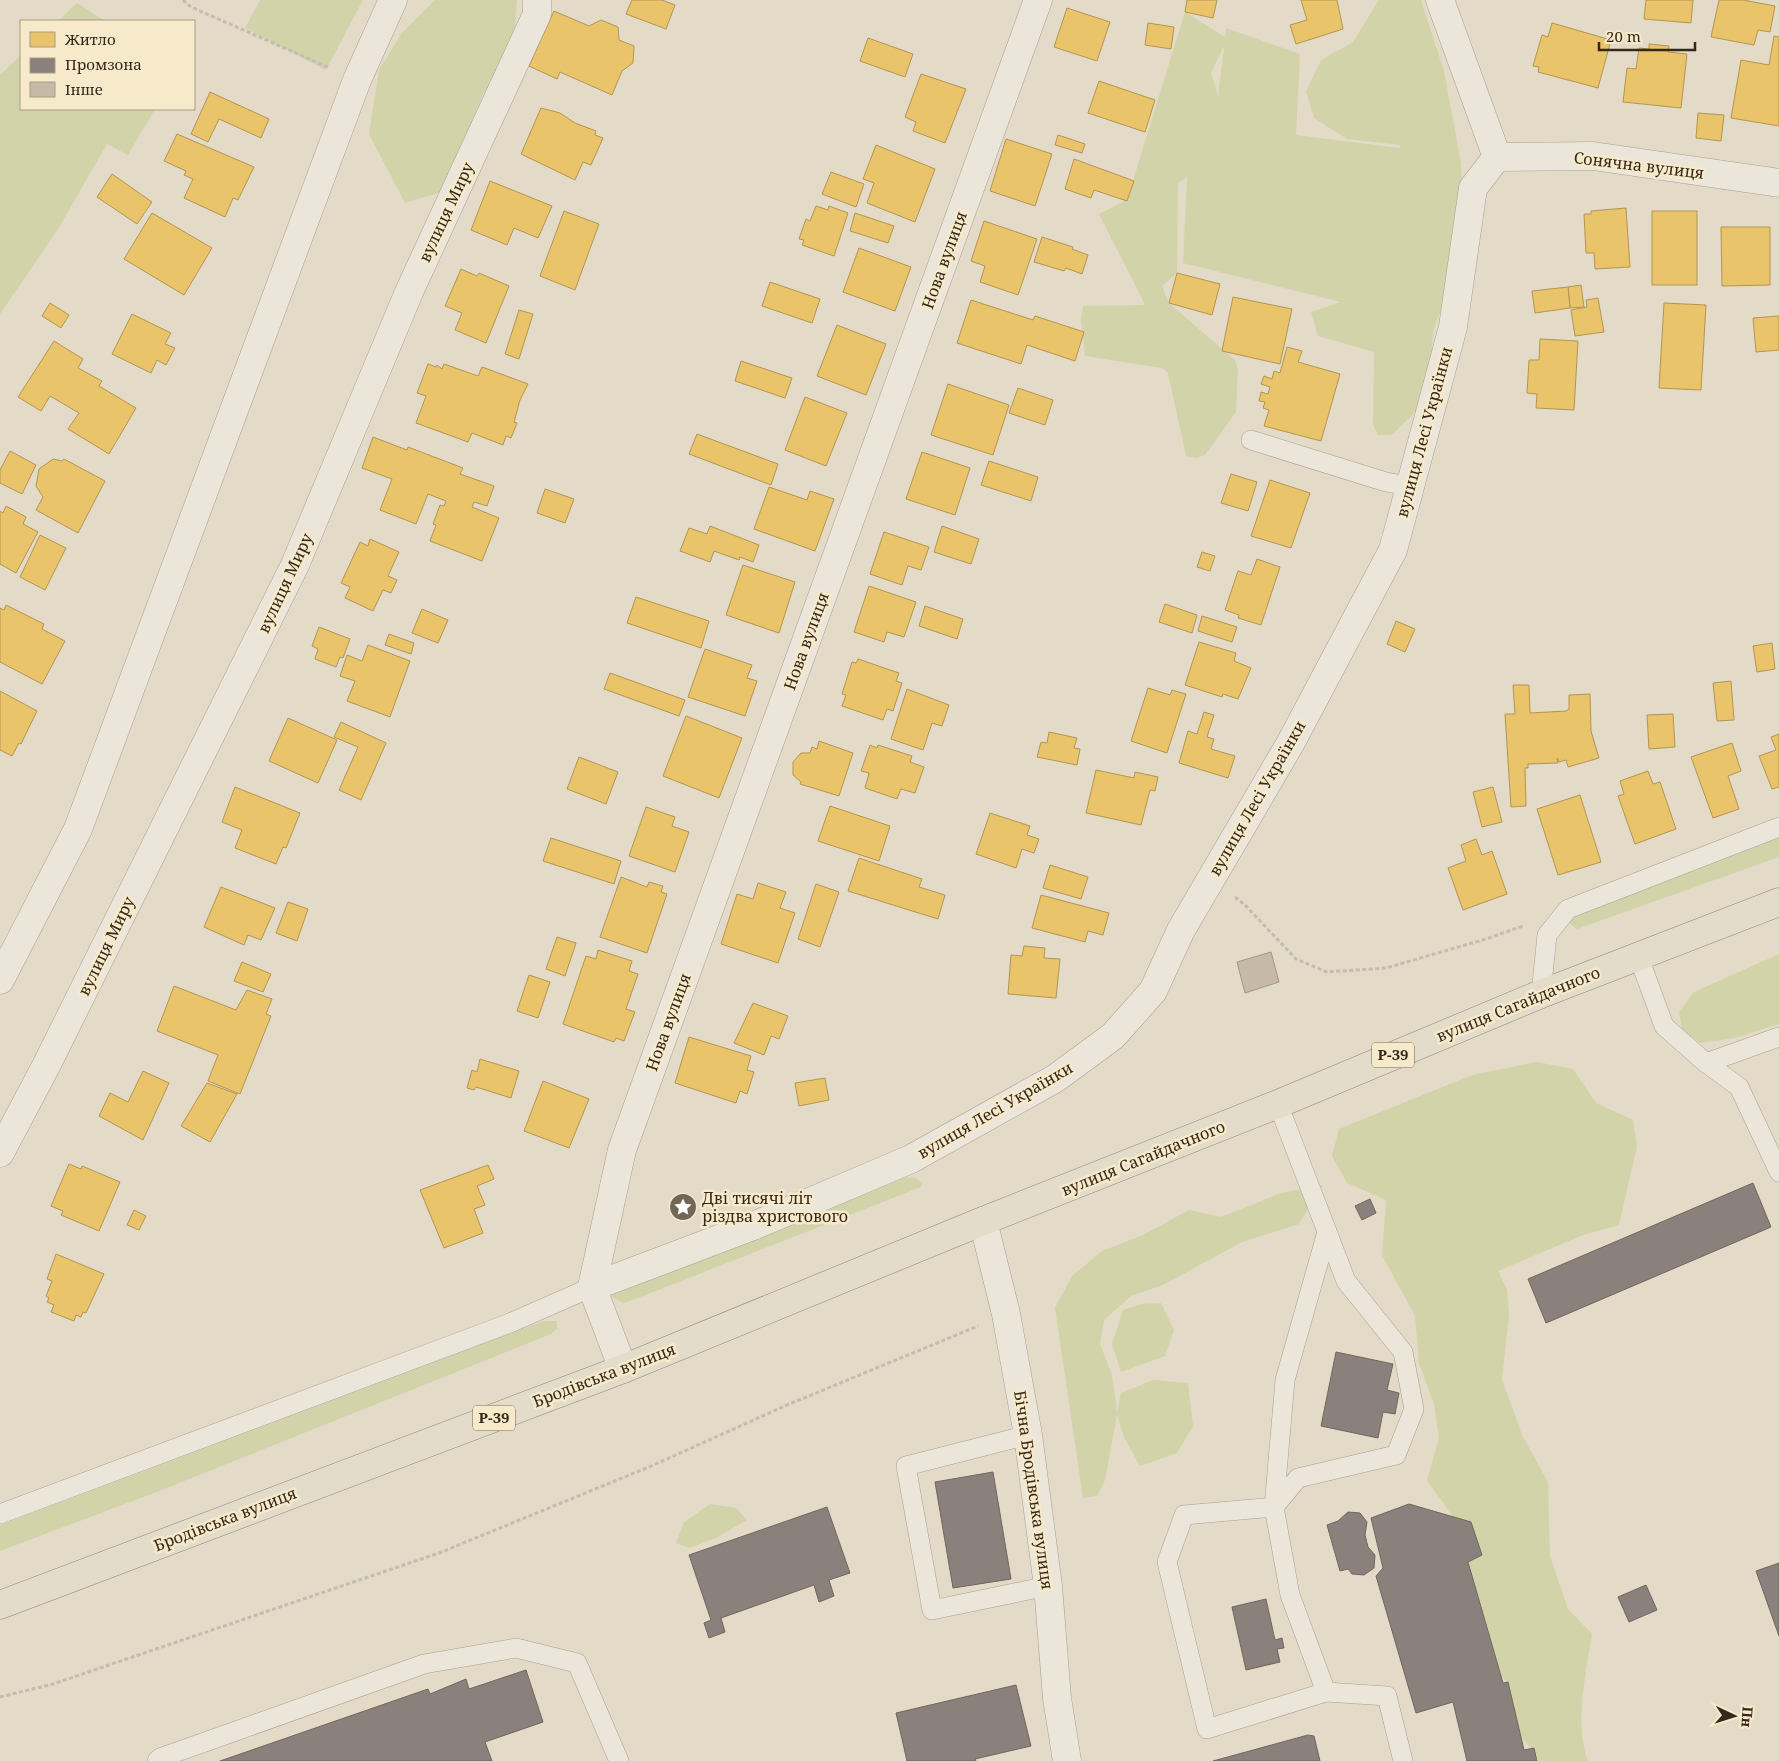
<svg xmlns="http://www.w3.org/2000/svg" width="1779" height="1761" font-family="'Noto Serif',serif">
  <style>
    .green { fill: #d3d3a9; fill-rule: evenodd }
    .homes { fill: #e9c46a; stroke: #b39552 }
    .industry { fill: #8a817c; stroke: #70665f }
    .building { fill: #c7b9a8; stroke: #a39687 }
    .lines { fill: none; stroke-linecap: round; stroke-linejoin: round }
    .service-casing { stroke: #a8a091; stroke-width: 20 }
    .minor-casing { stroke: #a8a091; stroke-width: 29 }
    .primary-casing { stroke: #8d8578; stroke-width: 29 }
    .path { stroke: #c3bcb1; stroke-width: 3; stroke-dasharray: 4 2.5; stroke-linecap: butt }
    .service { stroke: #ebe5da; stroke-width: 19 }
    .minor { stroke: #ebe5da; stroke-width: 28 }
    .primary { stroke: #e3dcca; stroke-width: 28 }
    .labels { text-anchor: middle; stroke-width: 5; stroke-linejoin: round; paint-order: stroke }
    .shield { fill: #f6eacb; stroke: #6f624f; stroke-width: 1 }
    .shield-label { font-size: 15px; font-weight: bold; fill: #35271a }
    .street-label { font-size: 16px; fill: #35271a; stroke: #f6eacb }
    .poi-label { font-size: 16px; fill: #35271a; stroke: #f6eacb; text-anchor: start }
  </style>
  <rect width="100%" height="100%" fill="#e3dbc7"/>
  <g class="green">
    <path d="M260,0H363L326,70L245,28Z"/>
    <path d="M435,0H517L513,52L483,94L445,191L405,203L369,134L379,70L402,33Z"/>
    <path d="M1379,0H1421L1444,71L1461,163L1462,216L1458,267L1433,331L1429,398L1392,435H1378L1373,425L1374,352L1318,336L1311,312L1341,302L1183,263L1187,177L1178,183L1177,273L1162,286L1169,303L1235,360L1238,369L1236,412L1205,455L1196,458L1186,456L1168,373L1162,368L1085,356L1081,319L1083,306L1145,305L1099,214L1127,200L1185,12L1225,37L1226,28L1300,54L1296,135L1400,148V145L1347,139L1314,118L1306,91L1321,60L1353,42ZM1223,48H1224L1218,95L1211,73Z"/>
    <path d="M77,3L105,21H58Z"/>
    <path d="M21,55V109H155L128,155L107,144L58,229L0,314V75Z"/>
    <path d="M1779,836V857L1577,929L1570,924V917Z"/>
    <path d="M1779,954V1024L1735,1038L1700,1043L1682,1029L1679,1012L1694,992Z"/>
    <path d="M1537,1062L1573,1069L1596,1103L1633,1120L1637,1146L1619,1225L1583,1235L1498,1271L1507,1289L1509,1315L1502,1379L1522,1435L1548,1482L1550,1556L1568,1609L1592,1634C1586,1673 1574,1724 1588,1761H1539L1537,1755L1517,1732L1509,1684L1483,1657L1476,1621L1470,1565L1460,1527L1427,1480L1439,1438L1434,1404L1419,1363L1415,1316L1382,1255L1386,1200L1347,1183L1332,1156L1339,1129L1472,1075Z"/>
    <path d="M896,1177L915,1178L922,1183L921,1187L643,1296L624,1303L612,1297L613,1292Z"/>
    <path d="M1323,1185L1299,1224L1242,1242L1163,1285L1131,1296L1104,1320L1100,1344L1112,1375L1117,1412L1121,1393L1153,1380L1188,1383L1193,1426L1177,1453L1140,1466L1124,1437L1117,1415L1105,1480L1097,1496L1083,1498L1055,1308L1072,1276L1102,1251L1143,1235L1189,1210L1221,1217L1281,1193Z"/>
    <path d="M1161,1303L1174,1330L1165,1356L1121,1372L1112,1344L1123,1310L1142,1304Z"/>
    <path d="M544,1321H557V1329L551,1334L154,1493L0,1551V1525Z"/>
    <path d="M710,1504L736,1508L747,1520L716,1538L689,1548L676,1543L684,1522Z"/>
  </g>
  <g class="homes">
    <path d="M632,0H662L675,5L666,29L626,14Z"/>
    <path d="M1187,0H1217L1213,18L1185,12Z"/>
    <path d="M1301,0H1337L1343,29L1296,44L1290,25L1307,20Z"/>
    <path d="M1646,0H1693L1691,23L1644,19Z"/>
    <path d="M1719,0H1743L1775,6L1770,32L1758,30L1754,45L1711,37Z"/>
    <path d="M1067,8L1110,22L1097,61L1054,47Z"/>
    <path d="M554,11L589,26L601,20L618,27L619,40L634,46L633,63L622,71L612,95L560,72L557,79L529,66Z"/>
    <path d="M1148,23L1174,27L1171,49L1145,45Z"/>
    <path d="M1552,23L1611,40L1598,88L1538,72L1539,67L1533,66L1542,35L1548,37Z"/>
    <path d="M1774,36L1779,37V126L1731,118L1741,60L1769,65Z"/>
    <path d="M868,38L913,54L905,77L860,61Z"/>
    <path d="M1649,44L1669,46L1668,52L1687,54L1681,108L1623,102L1627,68L1636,69L1639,48L1649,49Z"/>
    <path d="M921,74L966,89L945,143L913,131L916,122L905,117Z"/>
    <path d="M1099,81L1155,100L1145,132L1088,113Z"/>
    <path d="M210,92L269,119L261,138L219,119L208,142L191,134Z"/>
    <path d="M541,108L560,113L575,123L596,131L595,135L603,138L591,165L583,162L575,180L521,154Z"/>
    <path d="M1698,113L1724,115L1721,141L1696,138Z"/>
    <path d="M177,134L254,167L238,200L233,198L225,217L184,198L193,179L184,175L186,171L164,161Z"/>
    <path d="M1058,135L1085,144L1082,153L1055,145Z"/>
    <path d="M1006,139L1052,154L1035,206L990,191Z"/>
    <path d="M876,145L935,169L915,222L867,203L874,183L863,179Z"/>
    <path d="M1074,159L1134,181L1127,201L1094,190L1091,198L1065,189Z"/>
    <path d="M831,172L864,184L856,207L822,194Z"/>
    <path d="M112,174L152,202L137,224L97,197Z"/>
    <path d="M490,181L552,206L538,238L514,228L507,245L471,230Z"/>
    <path d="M816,206L828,210L829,206L848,213L834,256L802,245L804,240L799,239L806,219L810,221Z"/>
    <path d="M1626,208L1630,267L1595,269L1594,253H1586L1584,214H1591V211Z"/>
    <path d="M564,211L599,224L575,290L540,276Z"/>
    <rect x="1652" y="211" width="45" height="74"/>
    <path d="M152,213L212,248L184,295L124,259Z"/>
    <path d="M855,213L894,226L888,243L850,231Z"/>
    <path d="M984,221L1037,239L1018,295L980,282L985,266L971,261Z"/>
    <path d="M1721,227H1770V285L1722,286Z"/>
    <path d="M1042,237L1073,247L1072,249L1088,255L1082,274L1066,268L1064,271L1034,262Z"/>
    <path d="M859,248L911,267L895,311L843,292Z"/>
    <path d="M461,269L477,276L479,273L509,286L486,343L455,330L462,313L445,306Z"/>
    <path d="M1177,273L1220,284L1212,315L1169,303Z"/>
    <path d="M770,282L820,299L812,323L762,306Z"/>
    <path d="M1581,285L1584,307L1570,308L1568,287Z"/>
    <path d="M1568,287L1570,308L1535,313L1532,291Z"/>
    <path d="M1233,297L1292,309L1280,364L1222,351Z"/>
    <path d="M1598,298L1604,332L1575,336L1571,310L1587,307L1586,300Z"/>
    <path d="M971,300L1033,320L1035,316L1084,332L1075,361L1027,345L1021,364L957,343Z"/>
    <path d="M50,303L69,315L61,328L42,316Z"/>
    <path d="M1664,303L1706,305L1701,390L1659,388Z"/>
    <path d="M519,310L533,314L519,359L505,354Z"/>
    <path d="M132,314L171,333L165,344L175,348L166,365L157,360L151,373L112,354Z"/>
    <path d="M1779,316V350L1756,352L1753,318Z"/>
    <path d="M837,325L886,344L866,395L817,376Z"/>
    <path d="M1540,339L1578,341L1574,410L1536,408L1537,394L1527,393L1529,360H1539Z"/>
    <path d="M54,341L83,359L78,368L102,381L99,386L136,408L109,454L68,429L79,413L50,396L41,411L18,397Z"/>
    <path d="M1287,347L1302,351L1298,362L1340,374L1321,441L1264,426L1269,410L1263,408L1265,402L1259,401L1261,392L1268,394L1270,387L1261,384L1264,376L1272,379L1274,371L1280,373Z"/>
    <path d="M741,361L792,378L785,398L735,381Z"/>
    <path d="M428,364L436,367L437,365L442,369L444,364L478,376L482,367L528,384L520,400L514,422L517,423L511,438L506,436L503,445L472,433L468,442L416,423L426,396L417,393Z"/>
    <path d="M948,384L1009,405L993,455L931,435Z"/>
    <path d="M1018,388L1053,400L1045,425L1009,413Z"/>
    <path d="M805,397L847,413L826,466L785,450Z"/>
    <path d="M697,434L778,464L771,485L689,454Z"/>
    <path d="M373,437L407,450L408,447L463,468L460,474L494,486L487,506L474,502L472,507L499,518L482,561L430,541L436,525L433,524L440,505L444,506L446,501L428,494L416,524L380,510L392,479L362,468Z"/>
    <path d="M10,451L36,465L22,494L0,483V470Z"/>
    <path d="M922,452L970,468L955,515L906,499Z"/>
    <path d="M53,459L62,461L64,459L105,481L78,533L36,510L43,497L36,486L39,469Z"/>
    <path d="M989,461L1038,477L1031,501L981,485Z"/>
    <path d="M1231,474L1257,482L1248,511L1221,503Z"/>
    <path d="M1270,480L1310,493L1291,548L1251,536Z"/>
    <path d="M769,487L807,500L810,491L834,499L815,551L754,529Z"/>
    <path d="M545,489L574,499L565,523L537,513Z"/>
    <path d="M6,506L26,517L23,524L38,532L16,573L0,564V511L3,513Z"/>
    <path d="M710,526L759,545L753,562L740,557L739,560L714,551L710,562L680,551L689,528L707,534Z"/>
    <path d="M942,526L979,539L971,564L934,552Z"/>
    <path d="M884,532L929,547L921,570L908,566L902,585L870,574Z"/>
    <path d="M40,535L66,548L45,590L20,577Z"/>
    <path d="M370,539L399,552L388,576L397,580L391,593L383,590L373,611L345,598L350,587L341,583L360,542L368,546Z"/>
    <path d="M1202,552L1215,556L1210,571L1197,567Z"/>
    <path d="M1257,559L1280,567L1261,625L1238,618L1239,615L1225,610L1238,571L1251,575Z"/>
    <path d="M743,565L795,582L779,633L726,615Z"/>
    <path d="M869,586L916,602L904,637L887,632L884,642L854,632Z"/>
    <path d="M636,597L709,621L701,648L627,623Z"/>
    <path d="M1165,604L1197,615L1192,633L1159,622Z"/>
    <path d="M6,605L44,624L42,629L65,641L42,684L0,662V608L4,610Z"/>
    <path d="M925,606L963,619L957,639L919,626Z"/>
    <path d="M422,609L448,620L438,643L412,633Z"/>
    <path d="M1202,616L1237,627L1232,642L1198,631Z"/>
    <path d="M1396,621L1415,629L1405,652L1387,644Z"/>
    <path d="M319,627L350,639L343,658L340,657L336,667L315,659L318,649L312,646Z"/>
    <path d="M389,634L414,643L411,654L385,645Z"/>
    <path d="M1199,642L1236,653L1234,661L1251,668L1238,699L1223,694L1222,697L1185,685Z"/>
    <path d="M1772,643L1775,669L1757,672L1753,646Z"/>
    <path d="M368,645L410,661L390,717L347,701L355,681L340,676L347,655L362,661Z"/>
    <path d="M705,649L752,665L747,678L757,681L745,716L688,697Z"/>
    <path d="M858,659L899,673L896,681L902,683L893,711L887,709L883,720L842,706L846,695L842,694L852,662L856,663Z"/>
    <path d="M610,673L685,700L679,716L604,689Z"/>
    <path d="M1731,681L1734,720L1717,721L1713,683Z"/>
    <path d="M1513,685H1529L1530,713L1566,711L1569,709V695L1590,694L1591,731L1599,758L1568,767L1566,760L1559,762L1557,758L1558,763L1528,764V768H1525L1526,806L1511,807L1505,714H1515Z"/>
    <path d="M1148,688L1170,695L1172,690L1186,694L1167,753L1131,741Z"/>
    <path d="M907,689L949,705L942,726L932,723L923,750L891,739Z"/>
    <path d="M0,691L37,711L21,744L19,743L12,756L0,750Z"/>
    <path d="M1204,712L1214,715L1207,737L1214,739L1211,749L1235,756L1228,778L1179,763L1188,731L1197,734Z"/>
    <path d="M1673,714L1675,747L1649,749L1647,715Z"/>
    <path d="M686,716L742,738L719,798L663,776Z"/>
    <path d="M288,718L337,740L318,783L269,761Z"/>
    <path d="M341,722L386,743L361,800L339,790L358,747L334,737Z"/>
    <path d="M1049,732L1077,738L1074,748L1080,749L1077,765L1037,757L1041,742L1047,743Z"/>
    <path d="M1779,734V787L1772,789L1759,756L1776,750L1771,737Z"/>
    <path d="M819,741L853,753L839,796L800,784L801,782L793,775V762L801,753H810L812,747L817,749Z"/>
    <path d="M1732,743L1741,771L1728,776L1739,809L1713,818L1691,757Z"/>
    <path d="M870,745L877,748L878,745L912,756L910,762L924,767L915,793L901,789L897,799L865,788L869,773L861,771Z"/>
    <path d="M579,757L618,772L606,804L567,789Z"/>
    <path d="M1096,770L1134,778L1135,772L1158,777L1155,791L1150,790L1141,825L1086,813Z"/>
    <path d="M1648,771L1653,784L1660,782L1676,829L1635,844L1618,796L1624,794L1620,781Z"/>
    <path d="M235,787L300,813L286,848L283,847L276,864L235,848L242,830L222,822Z"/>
    <path d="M1493,787L1502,822L1482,827L1473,792Z"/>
    <path d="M1580,795L1601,862L1558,875L1537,809Z"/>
    <path d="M830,806L890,826L879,861L818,841Z"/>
    <path d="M646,807L675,817L672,826L689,832L675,872L629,856Z"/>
    <path d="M990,813L1030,826L1027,835L1039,839L1034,853L1022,849L1016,868L976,854Z"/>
    <path d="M551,838L621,861L614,884L543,861Z"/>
    <path d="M1476,839L1482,855L1492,851L1507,894L1463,910L1448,868L1466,861L1461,845Z"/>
    <path d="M859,858L922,879L919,887L945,895L938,919L848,891Z"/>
    <path d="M1050,865L1088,877L1081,899L1043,888Z"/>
    <path d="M621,877L647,887L649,882L663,886L661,892L667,894L647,953L600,937Z"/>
    <path d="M758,883L786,892L780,908L795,913L778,963L721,944L737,894L753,899Z"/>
    <path d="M816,884L839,892L820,947L798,939Z"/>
    <path d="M221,887L275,908L261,940L248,935L244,945L204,927Z"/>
    <path d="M1041,895L1109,913L1103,935L1088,931L1085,942L1032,928Z"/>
    <path d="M288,902L308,909L297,941L276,933Z"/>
    <path d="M557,937L576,943L565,976L546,969Z"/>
    <path d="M1024,946L1045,948L1044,958L1060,959L1056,998L1008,994L1011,955L1022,956Z"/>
    <path d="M598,950L632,961L629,971L638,974L626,1009L635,1012L624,1041L616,1038L614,1042L563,1024L586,956L596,959Z"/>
    <path d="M242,962L271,974L263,992L234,981Z"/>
    <path d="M529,975L550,982L538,1018L517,1011Z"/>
    <path d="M174,986L236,1010L247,990L272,999L266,1014L271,1016L240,1094L208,1081L218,1055L157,1031Z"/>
    <path d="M753,1003L788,1016L779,1039L771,1036L764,1055L734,1043Z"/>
    <path d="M689,1037L751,1056L747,1070L754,1072L747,1094L740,1091L736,1103L675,1083Z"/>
    <path d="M480,1059L519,1071L511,1098L476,1087L474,1090L467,1088L472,1070L477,1072Z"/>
    <path d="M143,1071L169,1083L143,1140L99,1116L110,1093L128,1102Z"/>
    <path d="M825,1078L829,1100L799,1106L795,1083Z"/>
    <path d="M543,1081L589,1099L569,1148L524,1131Z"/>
    <path d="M207,1083L237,1094L210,1142L181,1126Z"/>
    <path d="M69,1164L81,1169L82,1166L120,1182L99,1231L61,1215L63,1211L51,1206Z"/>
    <path d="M488,1165L494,1179L477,1186L485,1205L474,1209L483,1233L444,1248L420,1190Z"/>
    <path d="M134,1210L146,1216L139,1230L127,1225Z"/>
    <path d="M56,1254L104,1274L86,1313L83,1312L81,1317L76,1315L74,1321L51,1312L54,1305L47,1302L49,1298L46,1296L52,1281L47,1279Z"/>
  </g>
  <g class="industry">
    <path d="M1753,1183L1771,1227L1546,1323L1528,1279Z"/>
    <path d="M1370,1199L1376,1213L1362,1220L1355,1206Z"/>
    <path d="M1336,1352L1393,1364L1387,1390L1399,1393L1395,1414L1383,1412L1378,1438L1321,1426Z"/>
    <path d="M993,1472L1011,1579L953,1588L935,1482Z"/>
    <path d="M1409,1504L1471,1522L1482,1555L1468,1562L1503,1683L1508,1682L1524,1750L1534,1748L1537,1761H1467L1453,1702L1416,1713L1376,1576L1383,1568L1371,1518Z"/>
    <path d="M827,1507L850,1573L829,1580L834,1596L819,1602L814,1585L721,1618L725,1632L709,1638L704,1623L711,1620L689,1555Z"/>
    <path d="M1348,1512L1360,1513L1367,1522L1365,1535L1368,1547L1375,1555L1374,1568L1364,1575L1352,1574L1348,1569L1340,1571L1327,1525L1338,1521Z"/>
    <path d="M1779,1563V1636L1756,1571Z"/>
    <path d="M1646,1585L1657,1610L1629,1622L1618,1597Z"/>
    <path d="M1266,1599L1275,1640L1282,1638L1284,1648L1277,1649L1280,1662L1246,1670L1232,1607Z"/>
    <path d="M526,1670L543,1722L485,1742L492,1761H220L428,1689L430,1694L466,1679L469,1689Z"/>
    <path d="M1016,1685L1031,1746L975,1759L976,1761H907L896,1713Z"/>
    <path d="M1308,1735L1314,1736L1320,1761H1213Z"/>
  </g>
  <path class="building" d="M1271,952L1279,982L1245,993L1237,962Z"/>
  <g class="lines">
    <g class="service-casing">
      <g id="service">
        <path d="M1251,440L1386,482L1410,486"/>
        <path d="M1638,955L1664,1026L1706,1063L1779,1037"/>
        <path d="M1541,994L1547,935L1568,909L1779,827"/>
        <path d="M1706,1063L1739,1087L1779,1172"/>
        <path d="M1278,1104L1346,1281L1403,1352L1414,1409L1396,1455L1298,1478L1274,1507L1290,1595L1326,1692L1387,1696L1403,1761"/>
        <path d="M1028,1435L906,1466L932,1610L1048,1586"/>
        <path d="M0,1514L510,1323L592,1287"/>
        <path d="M1326,1692L1207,1729L1167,1562L1184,1515L1274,1507L1285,1380L1327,1232"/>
        <path d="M157,1761L160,1758L424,1664L516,1648L577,1663L619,1761"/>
      </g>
    </g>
    <g class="minor-casing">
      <g id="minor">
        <path d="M1497,157L1593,156L1779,183"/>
        <path d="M0,980L78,829L357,80L393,0"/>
        <path d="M0,1153L46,1066L295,565L409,292L537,14V0"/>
        <path d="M983,1221L1006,1314L1028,1435L1048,1586L1057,1698L1067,1761"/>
        <path d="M592,1287L753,1226L911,1159L1056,1078L1113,1036L1153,991L1181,930L1290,744L1393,550L1453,327L1473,188L1497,157L1440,0"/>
        <path d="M592,1287L622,1150L1038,0"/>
        <path d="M592,1287L623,1369"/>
      </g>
    </g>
    <g class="primary-casing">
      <path id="primary" d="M0,1605L623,1369L983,1221L1278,1104L1541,994L1779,902"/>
    </g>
    <g class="path">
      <path d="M183,0L191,7L330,68"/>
      <path d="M1235,897L1245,905L1296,959L1327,972L1386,968L1486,939L1523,926"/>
      <path d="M0,1697L53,1684L439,1553L649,1467L787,1405L978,1326"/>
    </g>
    <use href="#service" class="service"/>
    <use href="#minor" class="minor"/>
    <use href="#primary" class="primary"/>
  </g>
  <defs>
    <g id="sight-disc" transform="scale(1.4375)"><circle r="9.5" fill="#726657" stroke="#f6eacb"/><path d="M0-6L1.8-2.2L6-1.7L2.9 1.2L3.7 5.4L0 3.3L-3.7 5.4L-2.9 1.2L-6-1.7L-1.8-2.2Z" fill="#fff"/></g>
  </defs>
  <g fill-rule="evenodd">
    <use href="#sight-disc" x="683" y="1207"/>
  </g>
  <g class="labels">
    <g class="shield">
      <rect x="1372" y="1042.5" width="42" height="25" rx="4"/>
      <rect x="473" y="1405.5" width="42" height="25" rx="4"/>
    </g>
    <g class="shield-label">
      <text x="1393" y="1060">Р-39</text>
      <text x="494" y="1423">Р-39</text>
    </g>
    <g class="street-label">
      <text transform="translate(1639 165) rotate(7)" y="6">Сонячна вулиця</text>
      <text transform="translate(446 212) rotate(-65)" y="6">вулиця Миру</text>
      <text transform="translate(944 260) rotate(-70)" y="6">Нова вулиця</text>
      <text transform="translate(1424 432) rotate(-75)" y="6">вулиця Лесі Українки</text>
      <text transform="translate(285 583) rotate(-65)" y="6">вулиця Миру</text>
      <text transform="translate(806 641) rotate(-70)" y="6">Нова вулиця</text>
      <text transform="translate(1257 798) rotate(-60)" y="6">вулиця Лесі Українки</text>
      <text transform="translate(106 946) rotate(-64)" y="6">вулиця Миру</text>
      <text transform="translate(1518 1004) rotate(-22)" y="6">вулиця Сагайдачного</text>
      <text transform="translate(668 1022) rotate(-70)" y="6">Нова вулиця</text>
      <text transform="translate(995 1110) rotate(-30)" y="6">вулиця Лесі Українки</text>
      <text transform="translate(1143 1158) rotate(-22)" y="6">вулиця Сагайдачного</text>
      <text transform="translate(604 1375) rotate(-21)" y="6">Бродівська вулиця</text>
      <text transform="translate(1034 1490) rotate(82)" y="6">Бічна Бродівська вулиця</text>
      <text transform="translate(225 1519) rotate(-21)" y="6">Бродівська вулиця</text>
    </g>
    <g class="poi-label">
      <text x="702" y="1204">Дві тисячі літ<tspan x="702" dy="18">різдва христового</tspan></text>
    </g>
  </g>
  <rect x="20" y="20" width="175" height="90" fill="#f6eacb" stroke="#a99c84"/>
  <rect x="30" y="32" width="25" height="15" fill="#e9c46a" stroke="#a99c84"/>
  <text x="65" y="45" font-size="15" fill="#35271a">Житло</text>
  <rect x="30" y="58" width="25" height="15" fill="#8a817c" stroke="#a99c84"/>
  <text x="65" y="70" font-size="15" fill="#35271a">Промзона</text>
  <rect x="30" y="82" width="25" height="15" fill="#c7b9a8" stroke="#a99c84"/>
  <text x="65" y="95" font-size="15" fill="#35271a">Інше</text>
  <g transform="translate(1734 1716) rotate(94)" stroke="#f6eacb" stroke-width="4" paint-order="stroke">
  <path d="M0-4L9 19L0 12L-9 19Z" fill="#35271a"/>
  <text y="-8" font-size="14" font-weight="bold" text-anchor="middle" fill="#35271a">Пн</text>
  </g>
  <path d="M1599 42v8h96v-8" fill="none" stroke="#35271a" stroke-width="2.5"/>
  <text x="1606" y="42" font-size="15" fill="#35271a" stroke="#f6eacb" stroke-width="4" paint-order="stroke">20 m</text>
</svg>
